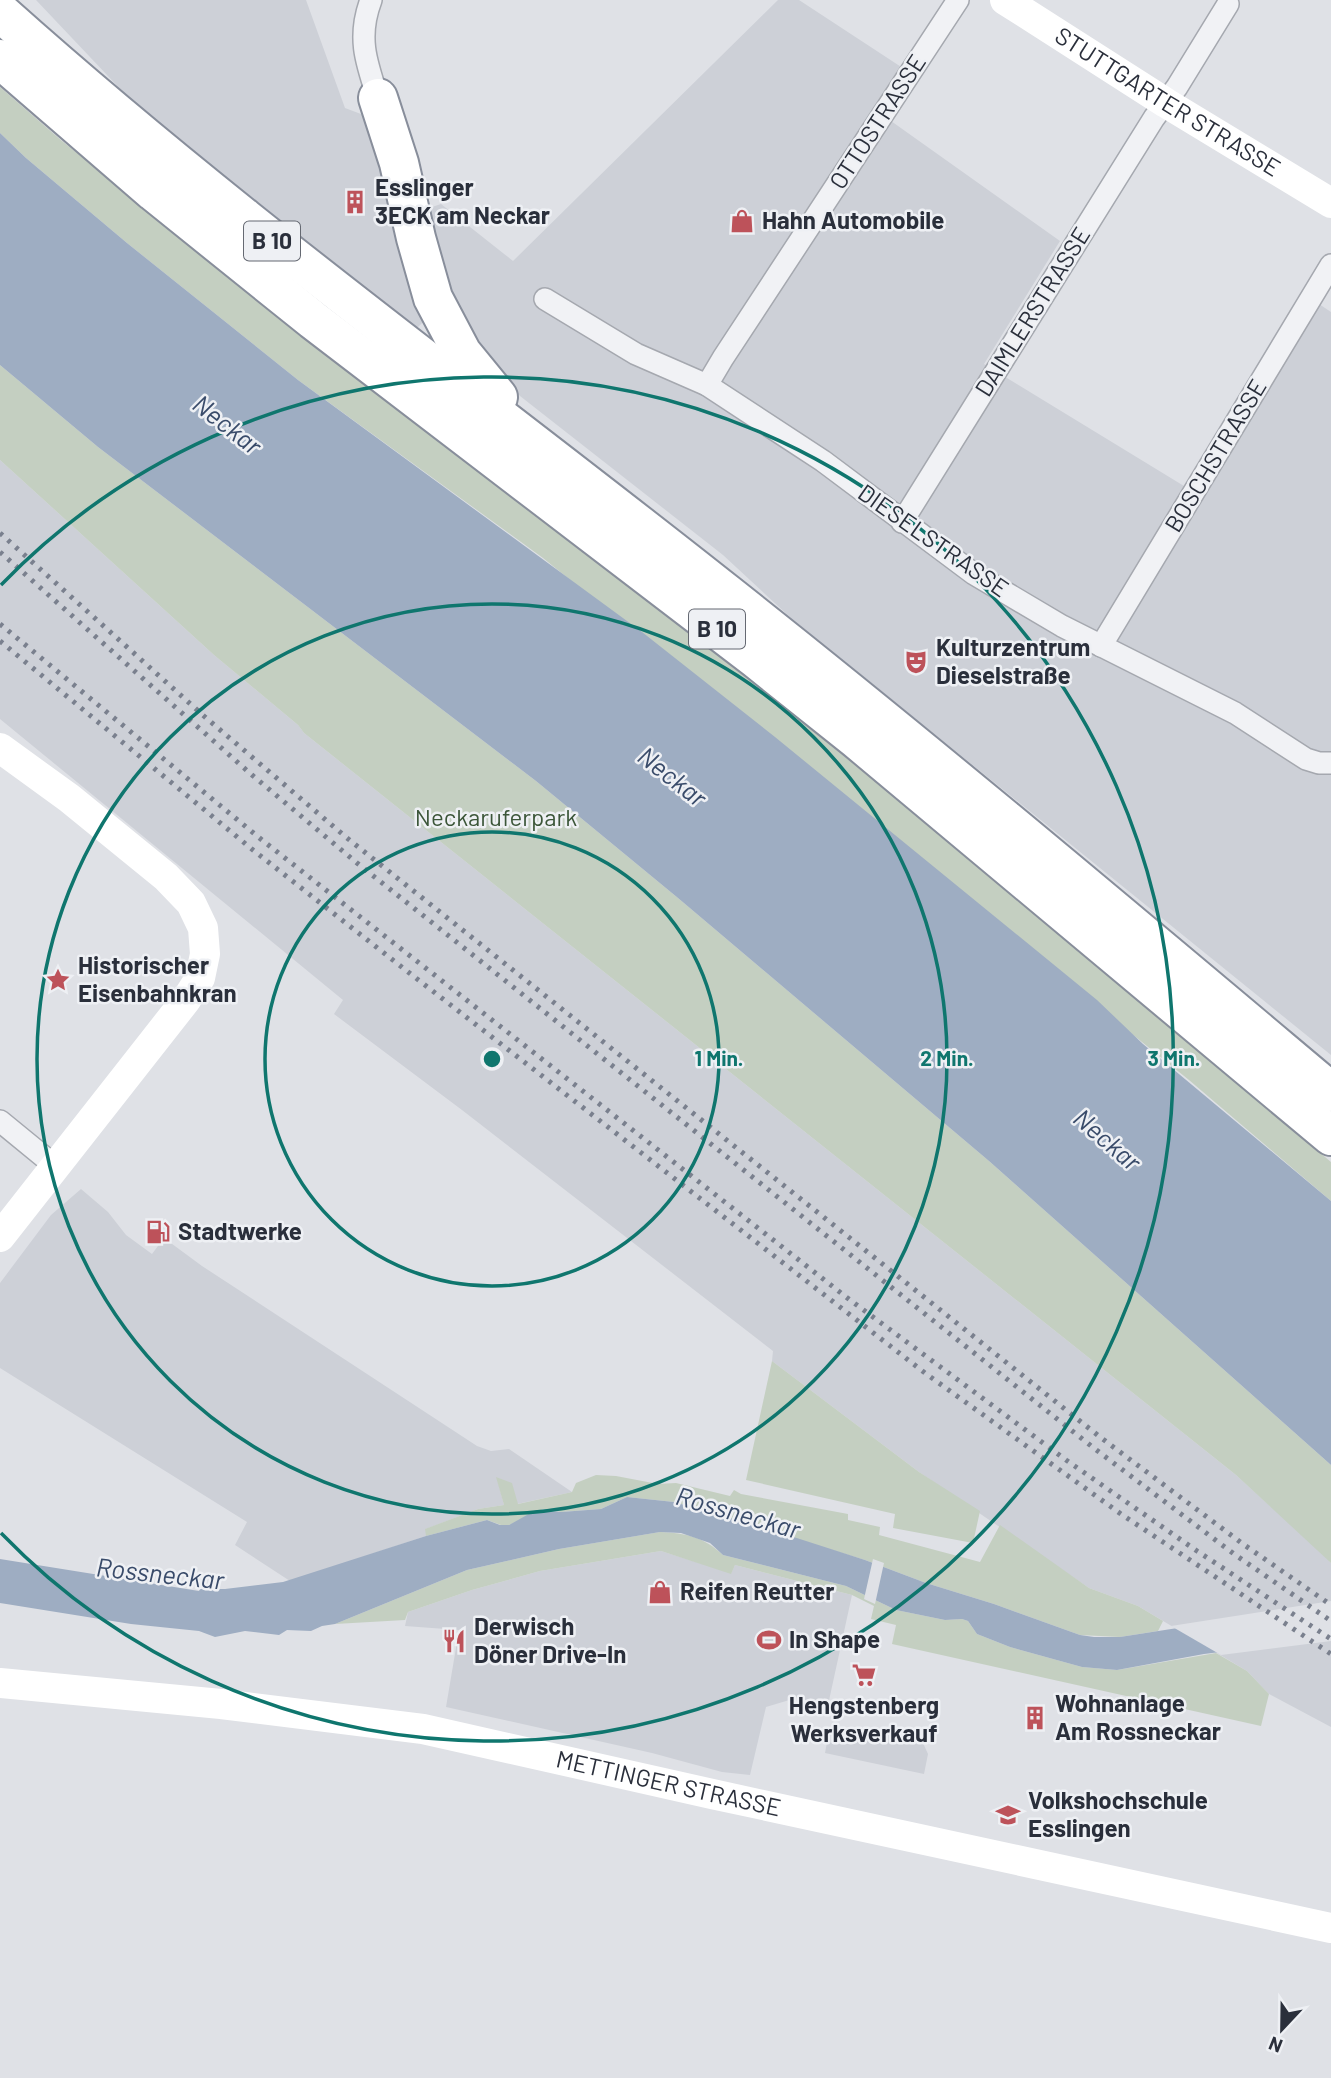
<svg xmlns="http://www.w3.org/2000/svg" width="1331" height="2078" font-family="Barlow,sans-serif">
  <style>
    .built { fill: #cdd0d7 }
    .green { fill: #c4cfc1 }
    .water { fill: #9eadc2 }
    .pier { fill: #dfe1e6 }
    .lines { fill: none; stroke-linecap: round; stroke-linejoin: round }
    .street-casing { stroke: #a5a8af; stroke-width: 24 }
    .highway-casing { stroke: #888e9b; stroke-width: 42 }
    .street { stroke: #f1f2f5; stroke-width: 21 }
    .secondary { stroke: #fff; stroke-width: 30 }
    .highway { stroke: #fff; stroke-width: 38 }
    .rail { stroke: #7a808e; stroke-width: 5; stroke-dasharray: 3.5 7; stroke-linecap: butt }
    .ring { fill: none; stroke: #0f766e; stroke-width: 3.5 }
    .labels { text-anchor: middle; stroke-width: 5; stroke-linejoin: round; paint-order: stroke }
    .shield { fill: #eef0f4; stroke: #656972; stroke-width: 2 }
    .shield-label { font-size: 23px; font-weight: bold; fill: #2a2f3b }
    .street-label { font-size: 24px; fill: #2a2f3b; stroke: #eef0f4 }
    .poi-label { font-size: 24px; font-weight: bold; fill: #2a2f3b; stroke: #eef0f4; text-anchor: start }
    .park-label { font-size: 24px; fill: #3c5639; stroke: #eef0f4 }
    .water-label { font-size: 26px; font-style: italic; fill: #394b6a; stroke: #eef0f4 }
    .centre { fill: #0f766e; stroke: #eef0f4; stroke-width: 3.5 }
    .ring-label { font-size: 21px; text-anchor: middle; font-weight: bold; fill: #0f766e; stroke: #eef0f4; stroke-width: 5; stroke-linejoin: round; paint-order: stroke }
  </style>
  <rect width="100%" height="100%" fill="#dfe1e6"/>
  <g class="built">
    <path d="M36,0H306L345,108L369,117L425,320L415,330L143,113Z"/>
    <path d="M778,0H799L918,78L891,121L1060,241L984,364L1202,497L1319,304L1331,312V1055L791,618L723,555L520,396L486,357L459,310L446,278L426,209L441,204L513,261Z"/>
    <path d="M0,460L214,655L298,725L304,733L1236,1475L1323,1554L1331,1563V1727L1269,1694L1247,1671L1138,1606L1089,1588L919,1472L772,1361L773,1351L462,1110L334,1014L343,1000L0,719Z"/>
    <path d="M81,1189L108,1212L126,1235L152,1254L164,1238L202,1266L477,1446L491,1451L509,1449L572,1492L517,1504L497,1478L504,1505L478,1509L426,1529V1536L290,1581L235,1545L247,1522L0,1368V1283L51,1215Z"/>
    <path d="M661,1551L731,1573L735,1565L852,1595L828,1705L796,1698L766,1707L750,1775L722,1772L652,1753L446,1707L459,1630L405,1626L408,1612L472,1590L540,1571Z"/>
    <path d="M829,1732H918L928,1754L924,1774L825,1753Z"/>
  </g>
  <g class="green">
    <path d="M0,87L62,141L162,221L809,727L1046,922L1331,1162V1201L1189,1080L543,558L298,380L127,243L26,158L0,133Z"/>
    <path d="M0,365L98,447L536,781L678,898L989,1161L1331,1465V1563L1236,1475L304,733L298,725L214,655L0,460Z"/>
    <path d="M772,1361L919,1472L980,1511L973,1543L893,1528L895,1514L746,1480Z"/>
    <path d="M596,1475L616,1476L658,1484L676,1483L730,1496L734,1490L741,1494L848,1514V1520L880,1527L879,1535L980,1562L1000,1525L1089,1588L1138,1606L1163,1621L1158,1631L1120,1637L1080,1635L994,1604L926,1583L865,1560L674,1502L627,1497L601,1509L561,1512L543,1509L509,1525H501L487,1520L426,1536L425,1529L478,1509L504,1505L496,1477L512,1483L518,1504L572,1492L576,1483Z"/>
    <path d="M660,1532C686,1533 704,1537 723,1555L846,1586L896,1610L945,1620L962,1619L968,1621L977,1634L1010,1647L1082,1667L1117,1670L1216,1653L1247,1671L1269,1694L1261,1726L892,1644L896,1625L871,1619L874,1606L852,1595L735,1565L731,1574L661,1551L540,1571L472,1590L408,1612L405,1620L335,1624L467,1570L559,1549Z"/>
  </g>
  <g class="water">
    <path d="M0,133L26,158L127,243L298,380L642,632L775,737L1097,1000L1143,1044L1331,1201V1465L989,1161L678,898L536,781L98,447L0,365Z"/>
    <path d="M627,1497L674,1502L775,1531L865,1560L926,1583L994,1604L1080,1635L1094,1637H1120L1331,1604V1638L1204,1654L1117,1670L1082,1667L1010,1647L977,1634L968,1621L962,1619L945,1620L896,1610L846,1586L723,1555L710,1543L681,1533L660,1532L559,1549L467,1570L335,1624L322,1626L311,1631L287,1630L279,1635L245,1631L215,1637L199,1631L131,1624L0,1603V1559L199,1591L200,1589H225L283,1582L426,1536L487,1520L500,1525H509L536,1510L561,1512L601,1509Z"/>
  </g>
  <g class="pier">
    <path d="M873,1559L884,1563L875,1604L864,1599Z"/>
    <path d="M1331,1601V1641L1221,1655L1171,1626Z"/>
  </g>
  <g class="lines">
    <g class="street-casing">
      <g id="street">
        <path d="M371,0C357,37 366,62 378,98"/>
        <path d="M545,299L636,354L707,385L823,461L974,574L1062,626L1235,713L1306,759L1319,763H1331"/>
        <path d="M707,385L723,358L958,0"/>
        <path d="M902,522L1154,118L1177,87L1228,4"/>
        <path d="M1101,646L1331,265"/>
        <path d="M0,1121L55,1166"/>
      </g>
    </g>
    <g class="highway-casing">
      <g id="highway">
        <path d="M0,12C231,219 483,400 726,593C931,755 1131,924 1331,1092"/>
        <path d="M0,59L154,192L313,320L756,659L856,739L1331,1136"/>
        <path d="M378,98L399,163L416,238L433,298L462,353L498,397"/>
      </g>
    </g>
    <use href="#street" class="street"/>
    <g class="secondary">
      <path id="s1" d="M1005,0L1166,103L1331,203"/>
      <path d="M0,748L69,798L166,877L191,903L203,928L205,954L200,978L186,1000L0,1237"/>
      <path id="s2" d="M0,1683L221,1704L423,1729L712,1794L1331,1928"/>
    </g>
    <use href="#highway" class="highway"/>
    <g class="rail">
      <path d="M0,533L205,717L347,838L1100,1437L1243,1544L1331,1605"/>
      <path d="M0,552L252,775L357,863L1095,1449L1234,1554L1331,1621"/>
      <path d="M0,624L262,840L850,1300L1066,1460L1197,1551L1331,1639"/>
      <path d="M0,641L253,850L403,968L925,1373L1121,1514L1331,1654"/>
    </g>
  </g>
  <g class="ring">
    <circle cx="492" cy="1059" r="227"/>
    <circle cx="492" cy="1059" r="455"/>
    <path d="M1 585A682 682 0 1 1 1 1533"/>
  </g>
  <defs>
    <g id="building-bare" transform="scale(1.89)"><path d="M-4-6H4V6H1V3H-1V6H-4ZM-2.5-4.3h1.7v1.8h-1.7ZM.8-4.3h1.7v1.8H.8ZM-2.5-1h1.7V.8h-1.7ZM.8-1h1.7V.8H.8Z" fill="#bd525a" stroke="#eef0f4" stroke-width="2.5" paint-order="stroke"/></g>
    <g id="shop-bare" transform="scale(1.89)"><path d="M-5-2.5h2.3a2.7 3.5 0 0 1 5.4 0H5L5.5 6h-11ZM-1.5-2.5h3a1.5 2.3 0 0 0-3 0Z" fill="#bd525a" stroke="#eef0f4" stroke-width="2.5" paint-order="stroke"/></g>
    <g id="theatre-bare" transform="scale(1.89)"><path d="M-5-5.5Q0-4 5-5.5V0Q5 5 0 6Q-5 5-5 0ZM-3.3-2.5H-1v1.5H-3.3ZM1-2.5H3.3v1.5H1ZM-2.8 1Q0 5.5 2.8 1Z" fill="#bd525a" stroke="#eef0f4" stroke-width="2.5" paint-order="stroke"/></g>
    <g id="sight-bare" transform="scale(1.89)"><path d="M0-6L1.8-2.2L6-1.7L2.9 1.2L3.7 5.4L0 3.3L-3.7 5.4L-2.9 1.2L-6-1.7L-1.8-2.2Z" fill="#bd525a" stroke="#eef0f4" stroke-width="2.5" paint-order="stroke"/></g>
    <g id="fuel-bare" transform="scale(1.89)"><path d="M-5.5-6h7V0h2V4h1.3V-2.5L3-4.5l.8-.8L6-3V5H2.5V1h-1V6h-7ZM-4.2-4.7v3.2H.2V-4.7Z" fill="#bd525a" stroke="#eef0f4" stroke-width="2.5" paint-order="stroke"/></g>
    <g id="stadium-bare" transform="scale(1.89)"><path d="M0-5a6.5 5 0 1 0 0 10a6.5 5 0 1 0 0-10ZM-3.5-1.8h7v3.6h-7Z" fill="#bd525a" stroke="#eef0f4" stroke-width="2.5" paint-order="stroke"/></g>
    <g id="restaurant-bare" transform="scale(1.89)"><path d="M-5-6h1v4h1v-4h1v4h1v-4h1v5L-1.5 .5V6h-2V.5L-5-1ZM5-6V6H3V1.5H1.5Q1.5-4 5-6Z" fill="#bd525a" stroke="#eef0f4" stroke-width="2.5" paint-order="stroke"/></g>
    <g id="supermarket-bare" transform="scale(1.89)"><path d="M-6-5.5h2.5l.6 2H6L4.5 2H-2.5L-4.4-4H-6ZM-1.5 3.2a1.3 1.3 0 1 0 .1 0ZM3 3.2a1.3 1.3 0 1 0 .1 0Z" fill="#bd525a" stroke="#eef0f4" stroke-width="2.5" paint-order="stroke"/></g>
    <g id="university-bare" transform="scale(1.89)"><path d="M0-5L7-2L0 1L-7-2ZM-4 1L0 2.5L4 1V4Q0 6-4 4Z" fill="#bd525a" stroke="#eef0f4" stroke-width="2.5" paint-order="stroke"/></g>
  </defs>
  <g fill-rule="evenodd">
    <use href="#building-bare" x="355" y="202"/>
    <use href="#shop-bare" x="742" y="221"/>
    <use href="#theatre-bare" x="916" y="662"/>
    <use href="#sight-bare" x="58" y="980"/>
    <use href="#fuel-bare" x="158" y="1232"/>
    <use href="#shop-bare" x="660" y="1592"/>
    <use href="#stadium-bare" x="769" y="1640"/>
    <use href="#restaurant-bare" x="454" y="1641"/>
    <use href="#supermarket-bare" x="864" y="1675"/>
    <use href="#building-bare" x="1035" y="1718"/>
    <use href="#university-bare" x="1008" y="1815"/>
  </g>
  <g class="labels">
    <g class="shield">
      <rect x="244" y="221.5" width="56" height="39" rx="5"/>
      <rect x="689" y="609.5" width="56" height="39" rx="5"/>
    </g>
    <g class="shield-label">
      <text x="272" y="249">B 10</text>
      <text x="717" y="637">B 10</text>
    </g>
    <g class="street-label">
      <text dy="8" stroke="none"><textPath href="#s1" startOffset="192">STUTTGARTER STRASSE</textPath></text>
      <text transform="translate(878 122) rotate(-57)" y="8">OTTOSTRASSE</text>
      <text transform="translate(1033 312) rotate(-58)" y="8">DAIMLERSTRASSE</text>
      <text transform="translate(1216 456) rotate(-59)" y="8">BOSCHSTRASSE</text>
      <text transform="translate(933 541) rotate(35)" y="8">DIESELSTRASSE</text>
      <text dy="8" stroke="none"><textPath href="#s2" startOffset="677">METTINGER STRASSE</textPath></text>
    </g>
    <g class="poi-label">
      <text x="375" y="196">Esslinger<tspan x="375" dy="28">3ECK am Neckar</tspan></text>
      <text x="762" y="229">Hahn Automobile</text>
      <text x="936" y="656">Kulturzentrum<tspan x="936" dy="28">Dieselstraße</tspan></text>
      <text x="78" y="974">Historischer<tspan x="78" dy="28">Eisenbahnkran</tspan></text>
      <text x="178" y="1240">Stadtwerke</text>
      <text x="680" y="1600">Reifen Reutter</text>
      <text x="474" y="1635">Derwisch<tspan x="474" dy="28">Döner Drive-In</tspan></text>
      <text x="789" y="1648">In Shape</text>
      <text x="1055" y="1712">Wohnanlage<tspan x="1055" dy="28">Am Rossneckar</tspan></text>
      <text x="864" y="1714" text-anchor="middle">Hengstenberg<tspan x="864" dy="28">Werksverkauf</tspan></text>
      <text x="1028" y="1809">Volkshochschule<tspan x="1028" dy="28">Esslingen</tspan></text>
    </g>
    <g class="park-label">
      <text x="496" y="826">Neckaruferpark</text>
    </g>
    <g class="water-label">
      <text transform="translate(227 425) rotate(38)" y="9">Neckar</text>
      <text transform="translate(672 777) rotate(38)" y="9">Neckar</text>
      <text transform="translate(1107 1140) rotate(41)" y="9">Neckar</text>
      <text transform="translate(738 1513) rotate(16)" y="9">Rossneckar</text>
      <text transform="translate(160 1574) rotate(6)" y="9">Rossneckar</text>
    </g>
  </g>
  <circle cx="492" cy="1059" r="10" class="centre"/>
  <g class="ring-label">
    <text x="719" y="1066">1 Min.</text>
    <text x="947" y="1066">2 Min.</text>
    <text x="1174" y="1066">3 Min.</text>
  </g>
  <g transform="translate(1282 2029) rotate(202)" stroke="#eef0f4" stroke-width="5" paint-order="stroke">
  <path d="M0-5L12 26L0 18L-12 26Z" fill="#2a2f3b"/>
  <text y="-10" font-size="19" font-weight="bold" text-anchor="middle" fill="#2a2f3b">N</text>
  </g>
</svg>
